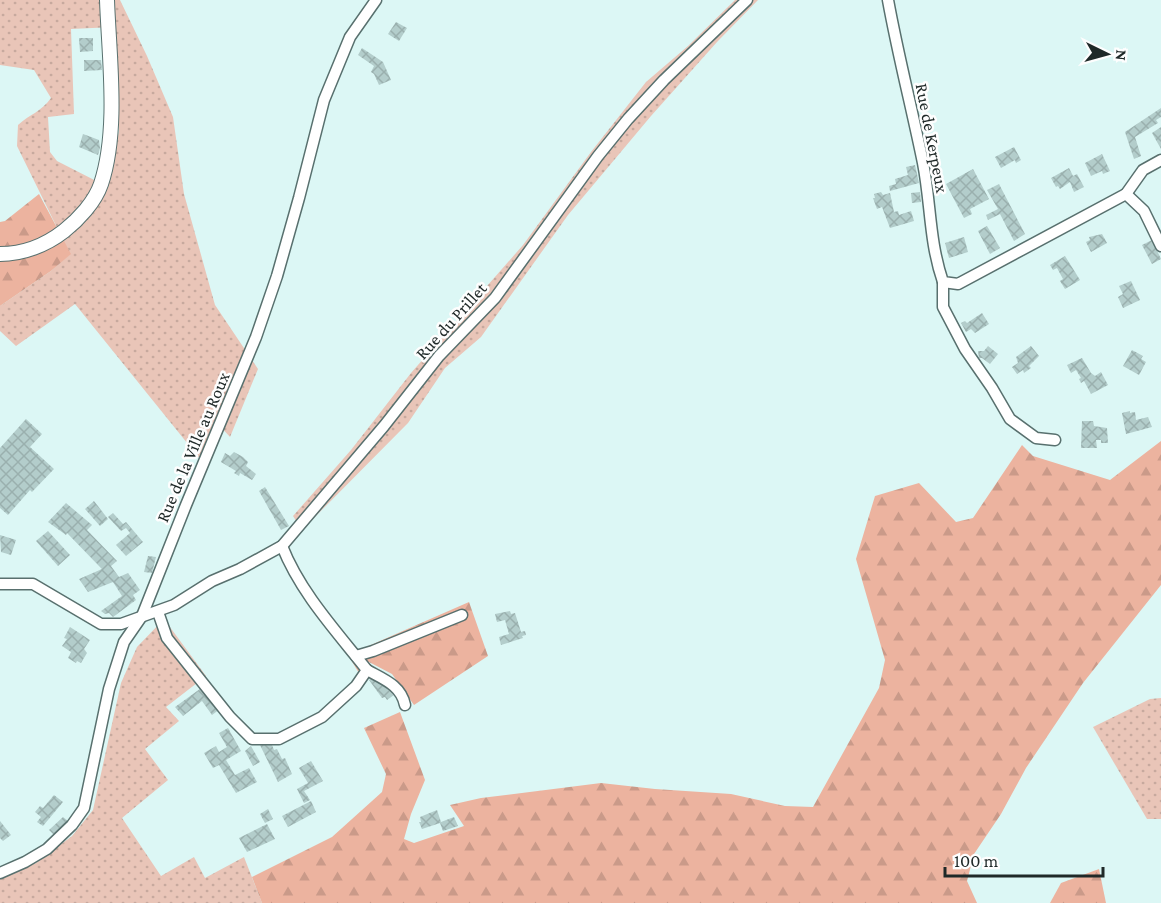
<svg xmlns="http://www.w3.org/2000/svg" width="1161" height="903" font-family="'Crimson Pro',serif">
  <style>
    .grass { fill: url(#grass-dots); fill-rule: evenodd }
    .forest { fill: url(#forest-firs) }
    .building { fill: url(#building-cross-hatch) }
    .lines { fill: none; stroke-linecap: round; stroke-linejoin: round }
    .minor-casing { stroke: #58706e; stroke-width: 13 }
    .major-casing { stroke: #58706e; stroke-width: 16 }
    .minor { stroke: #fff; stroke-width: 10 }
    .major { stroke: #fff; stroke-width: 14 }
    .labels { text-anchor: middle; stroke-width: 5; stroke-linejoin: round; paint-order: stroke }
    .street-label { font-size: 18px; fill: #1f2928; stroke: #fefefe }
  </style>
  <defs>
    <pattern id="grass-dots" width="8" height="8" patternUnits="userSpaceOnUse" patternTransform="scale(1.5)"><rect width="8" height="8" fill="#e9c5b8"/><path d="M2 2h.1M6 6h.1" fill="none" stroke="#c7a99e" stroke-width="1.8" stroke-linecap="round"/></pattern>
    <pattern id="forest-firs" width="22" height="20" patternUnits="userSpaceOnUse" patternTransform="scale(1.5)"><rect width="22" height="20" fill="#ecb39f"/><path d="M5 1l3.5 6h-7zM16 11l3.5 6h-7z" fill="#ca9a89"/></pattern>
    <pattern id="building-cross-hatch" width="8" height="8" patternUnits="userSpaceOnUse" patternTransform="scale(1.5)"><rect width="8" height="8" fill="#b3cdcb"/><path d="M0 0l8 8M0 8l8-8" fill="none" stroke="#9ab0ae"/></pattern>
  </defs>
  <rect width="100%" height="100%" fill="#dcf7f5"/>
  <g class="grass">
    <path d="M0,0H120L147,56L173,117L184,194L215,305L258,369L230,437L219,425L200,459L75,304L16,346L0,331V306L51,271L70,254L17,146L18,125C30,114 41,112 51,98L34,70L0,65ZM114,27L119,131L108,187L57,161L50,152L48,117L74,114L71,29Z"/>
    <path d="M735,0H758L717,42L651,116L568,215L481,337L445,368L408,423L302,530L293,516L351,450L411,373L523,245L591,152L646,82L688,46Z"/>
    <path d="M164,619L206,676L166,707L179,721L145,749L168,780L122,818L161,876L194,857L205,878L244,857L262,903H0V878L36,863L72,836L93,810L121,683L137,647Z"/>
    <path d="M1161,698V819H1147L1093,727L1150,699Z"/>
  </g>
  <g class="forest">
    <path d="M39,194L71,254L51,271L0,306V222L5,221Z"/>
    <path d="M1161,441V585L1083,683L1026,768L1001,814L974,854L967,881L977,903H262L252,877L332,837L382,792L386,774L364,728L400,712L425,780L411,814L404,839L414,843L464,826L450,805L481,798L601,783L655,789L731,794L785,806L813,807L879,688L885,660L856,559L875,496L919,483L956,522L973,518L1022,445L1033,456L1110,480Z"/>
    <path d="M469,602L488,656L414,705L392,674L369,662L359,673L348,655Z"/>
    <path d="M1099,869L1106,903H1050L1061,883Z"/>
  </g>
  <g class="building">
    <path d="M396,22L407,28L399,41L388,34Z"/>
    <path d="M79,38H93V51L80,52Z"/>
    <path d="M362,48L383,62L391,80L379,85L374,74L371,72L374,66L358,55Z"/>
    <path d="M84,60H101L102,70L84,71Z"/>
    <path d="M1161,108V117L1156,120L1158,123L1135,137L1141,156L1134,159L1125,132Z"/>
    <path d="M1161,127V149L1152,133Z"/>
    <path d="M83,134L99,140L100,148L98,155L79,147Z"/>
    <path d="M1014,147L1021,160L1016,163L1015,160L1001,168L995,157Z"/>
    <path d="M1102,154L1110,171L1103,174L1102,171L1091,176L1085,163Z"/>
    <path d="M915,165L919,183L890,191L889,186L896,184L895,179L908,175L906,167Z"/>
    <path d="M1069,168L1073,176L1077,174L1084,187L1074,192L1070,182L1060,189L1058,186L1056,187L1051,178Z"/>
    <path d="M973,169L989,199L970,209L972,214L964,218L946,184Z"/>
    <path d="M999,184L1025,234L1014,241L1000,214L988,220L986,215L998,209L987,190Z"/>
    <path d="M881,192L883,195L890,193L894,212L898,211L899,215L911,211L914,221L890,228L882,207L877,209L873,198H875L874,194Z"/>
    <path d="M920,192L921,202L912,203L911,193Z"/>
    <path d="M987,226L1000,248L990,254L978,231Z"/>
    <path d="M1102,234L1107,243L1091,252L1086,242L1090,240L1089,237Z"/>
    <path d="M964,237L968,252L949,258L945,243Z"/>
    <path d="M1152,240L1161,259L1152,264L1142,245Z"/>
    <path d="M1065,256L1080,280L1065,289L1060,281L1063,279L1057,268L1053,270L1050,265Z"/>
    <path d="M1131,281L1140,300L1123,308L1118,297L1123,294L1119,286Z"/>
    <path d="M982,313L989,324L975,333L971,329L966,332L961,323L965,321L967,323Z"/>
    <path d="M988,346L998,354L990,364L982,358H979L978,351H984Z"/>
    <path d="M1031,346L1039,356L1029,366L1031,368L1024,373L1023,370L1017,374L1012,367L1018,363L1016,357Z"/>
    <path d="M1132,350L1143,356L1141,359L1146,362L1139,375L1123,366Z"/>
    <path d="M1082,358L1091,373L1095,376L1101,372L1108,385L1091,394L1084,381L1081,383L1079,379L1081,378L1076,370L1071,373L1067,365Z"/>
    <path d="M1130,411V413L1135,412L1136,420L1148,417L1152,427L1126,434L1122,413Z"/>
    <path d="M26,419L42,434L30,447L54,469L32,492L30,490L8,515L0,508V448Z"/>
    <path d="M1082,421H1093L1094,426L1107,428L1108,443H1101V440H1096L1097,448H1081Z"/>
    <path d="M234,452L243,457L248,462L246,466L256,474L252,480L240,473L239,476L234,473L236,471L221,462L225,453L230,456Z"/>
    <path d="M265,487L289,526L281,530L259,491Z"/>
    <path d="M94,501L108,519L100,526L85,509Z"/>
    <path d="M66,503L92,525L87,530L117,561L111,566L119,577L128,573L140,590L133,595L136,600L113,617L109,613L105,614L101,611L122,596L113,582L88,592L79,579L102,569L67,533L66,535L48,522Z"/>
    <path d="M113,513L123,524L126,522L143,542L126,556L116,545L130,533L126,528L121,531L108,517Z"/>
    <path d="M48,531L70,555L58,566L36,541Z"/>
    <path d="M0,535L16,540L11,555L1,552Z"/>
    <path d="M148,556L156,557L152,573L144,572Z"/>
    <path d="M510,611L511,614L515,613L521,632L525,631L526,635L522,636L523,638L501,645L499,637L509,634L505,620L497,622L495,614Z"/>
    <path d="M70,627L90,640L84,649L87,653L81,663L77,661L76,663L68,658L71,652L62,646L67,639L64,638Z"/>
    <path d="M375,675L381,678L394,695L387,700L385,697L382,698L369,680Z"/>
    <path d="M204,686L220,709L212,715L202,701L183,716L175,707Z"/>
    <path d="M228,728L241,751L226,760L235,775L249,768L257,782L236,793L219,765L213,768L204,753L216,746L219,752L227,747L219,733Z"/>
    <path d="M259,743L272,745L274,750L277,749L282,759L285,758L292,774L278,782Z"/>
    <path d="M251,746L260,762L253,766L245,751Z"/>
    <path d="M311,761L323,781L304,791L310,800L304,803L297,789L308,783L299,768Z"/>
    <path d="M54,795L63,802L43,826L37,822L41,817L35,812L40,806L43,808Z"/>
    <path d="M311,801L316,812L288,827L282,816Z"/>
    <path d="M268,809L273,819L265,823L260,814Z"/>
    <path d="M437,810L441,822L454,817L458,826L443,831L440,823L422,829L419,822H421L420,817Z"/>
    <path d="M63,817L68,821L55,836L49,830Z"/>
    <path d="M0,821L11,835L3,841L0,838Z"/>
    <path d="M267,824L275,839L247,852L239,838Z"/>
  </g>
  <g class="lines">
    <g class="minor-casing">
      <g id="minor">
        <path d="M888,0C898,55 912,109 923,163C931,204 929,241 943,282L958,284L1126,194L1144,211L1161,246"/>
        <path d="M1126,194L1143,170L1161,160"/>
        <path d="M943,282V307L965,349L992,388L1010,419L1036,438L1055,440"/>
        <path d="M0,584H33L101,624H121L174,605L212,581L240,569L282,546L384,426L439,356L495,298L598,156L628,119L664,80L747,0"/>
        <path d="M158,612L167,638L230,717L252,739H279L322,717L356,686L367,670C336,631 300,592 282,546"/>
        <path d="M356,656L373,651L462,615"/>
        <path d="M367,670C383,679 401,685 405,705"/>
        <path d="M0,873L25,862L47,849L72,825L84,808L109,689L124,642L142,616L186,505L256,337L277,276L299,198L324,100L350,37L376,0"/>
      </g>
    </g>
    <g class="major-casing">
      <path id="major" d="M0,254C23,254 46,245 64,231C78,220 95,202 101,184C119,130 109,57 107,0"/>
    </g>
    <use href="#minor" class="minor"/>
    <use href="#major" class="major"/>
  </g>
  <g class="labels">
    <g class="street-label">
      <text transform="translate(932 138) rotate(79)" y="6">Rue de Kerpeux</text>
      <text transform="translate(451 321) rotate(-48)" y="6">Rue du Prillet</text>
      <text transform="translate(193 447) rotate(-67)" y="6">Rue de la Ville au Roux</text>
    </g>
  </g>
  <g transform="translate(1107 54) rotate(95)" stroke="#fefefe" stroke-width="4.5" paint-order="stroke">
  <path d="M0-4.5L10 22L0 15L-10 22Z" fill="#1f2928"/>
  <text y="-9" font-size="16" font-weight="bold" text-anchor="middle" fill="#1f2928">N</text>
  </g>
  <path d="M945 867v9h158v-9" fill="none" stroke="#1f2928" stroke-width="3"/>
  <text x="954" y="867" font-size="18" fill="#1f2928" stroke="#fefefe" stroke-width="4.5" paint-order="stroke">100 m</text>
</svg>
